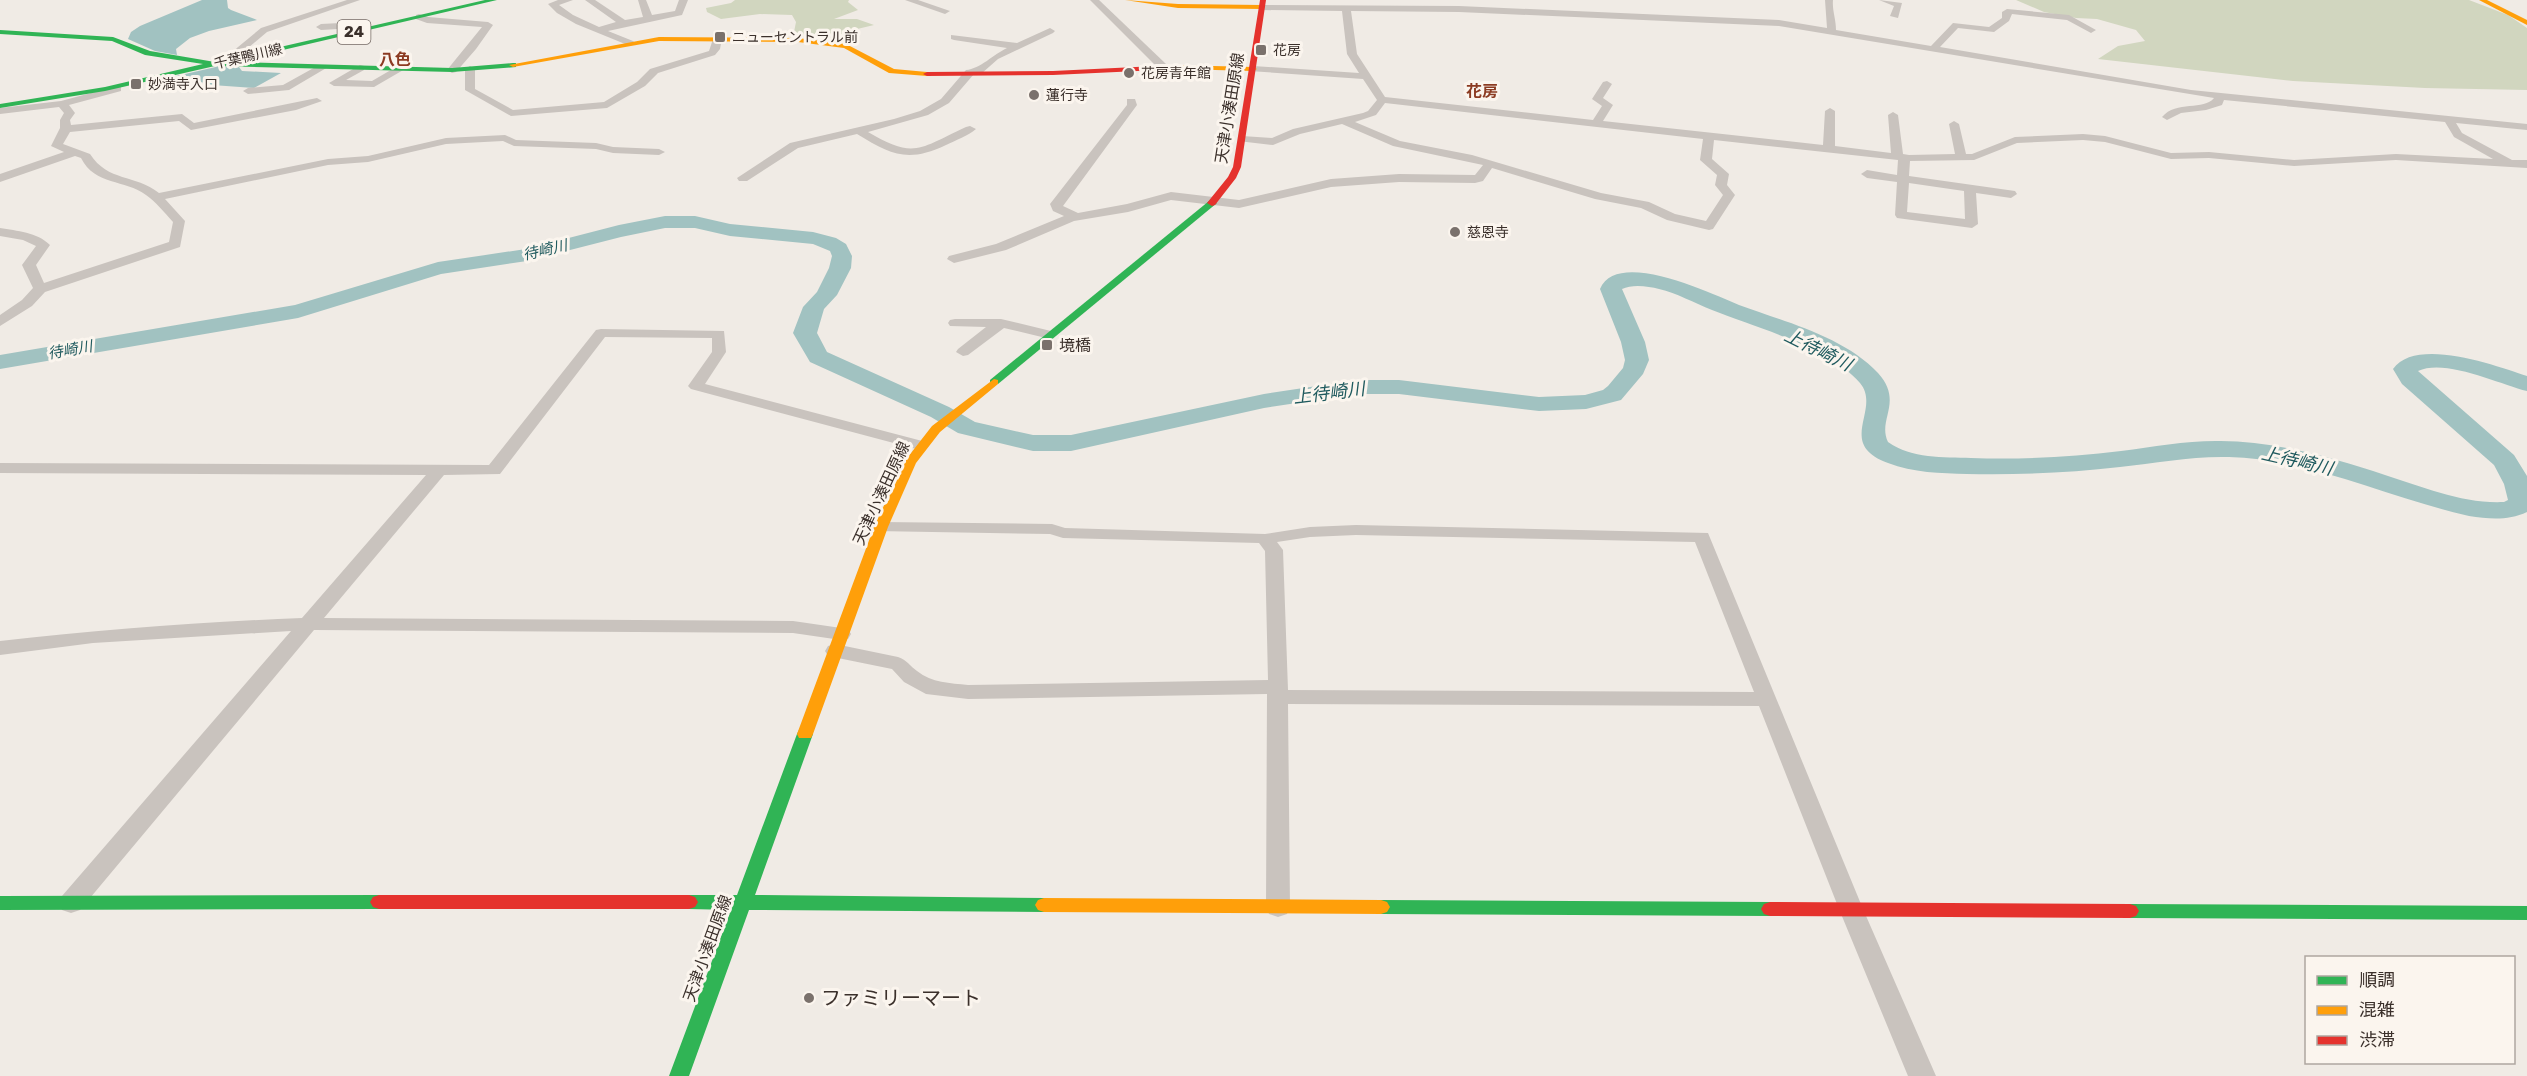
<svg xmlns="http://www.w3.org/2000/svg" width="2527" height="1076" font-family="Rubik,'Noto Sans JP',sans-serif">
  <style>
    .green { fill: #d1d6bf }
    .water { fill: #a1c2c1 }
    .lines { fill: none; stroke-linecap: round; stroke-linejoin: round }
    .river { fill: #a1c2c1; fill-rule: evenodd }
    .street { fill: #c9c3be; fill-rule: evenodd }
    .fast { fill: #30b455; fill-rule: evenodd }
    .slow { fill: #ff9f0a; fill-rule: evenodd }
    .jam { fill: #e5322d; fill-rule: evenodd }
    .poi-dot { fill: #7a716c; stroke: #fbf5ee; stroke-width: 2 }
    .labels { text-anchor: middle; stroke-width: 6; stroke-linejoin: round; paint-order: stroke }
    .far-poi-label { font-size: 14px; fill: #3b302b; stroke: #fbf5ee; text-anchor: start }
    .far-street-label { font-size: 14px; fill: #3b302b; stroke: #fbf5ee }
    .shield { fill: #fbf5ee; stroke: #756b66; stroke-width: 1.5 }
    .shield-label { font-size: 15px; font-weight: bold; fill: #3b302b }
    .far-water-label { font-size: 15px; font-style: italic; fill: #1f5a5e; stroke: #fbf5ee }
    .far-quarter-label { font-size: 16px; font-weight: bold; fill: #8c3b22; stroke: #fbf5ee }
    .street-label { font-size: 16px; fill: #3b302b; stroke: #fbf5ee }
    .poi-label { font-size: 16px; fill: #3b302b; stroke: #fbf5ee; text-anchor: start }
    .water-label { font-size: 18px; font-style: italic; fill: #1f5a5e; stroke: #fbf5ee }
    .near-poi-label { font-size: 20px; fill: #3b302b; stroke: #fbf5ee; text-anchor: start }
  </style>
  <rect width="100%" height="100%" fill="#f0ebe5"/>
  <g class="green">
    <path d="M735,0H849L848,2L858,10L834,19H857L874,25L853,30L849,42L801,36L794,32L796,22L792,15L760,14L721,19L707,12L706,8L731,3Z"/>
    <path d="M2016,0H2469L2508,15L2527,28V90L2425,88L2293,81L2098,59L2118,46L2145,41L2136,30L2097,19L2076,18L2044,12Z"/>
  </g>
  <g class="water">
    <path d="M202,0H227L228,8L231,10L257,20L209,31L190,38L176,49L177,55L155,51L128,39L131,32L140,26Z"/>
    <path d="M220,66L239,67L242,71L281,73L254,88L212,85L193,80L156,85L146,83Z"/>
  </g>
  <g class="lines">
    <path class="river" d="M665,216H695L730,224L813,232L836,238L846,244L852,256L851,268L837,295L824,309L817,333L827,352L949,407L975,422L1033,435H1071L1264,394L1357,380H1399L1539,397L1585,395L1603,390L1608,386L1623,368L1625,360L1621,342L1600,289C1617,248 1712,294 1739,305C1785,322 1843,336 1878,373C1904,402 1877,419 1888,442C1912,459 1943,457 1971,458C2021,460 2071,457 2121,451C2153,447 2184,441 2216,441C2273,440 2332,458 2385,475C2423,487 2463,504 2504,502L2508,500L2504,484L2494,465L2402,384L2393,369C2416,336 2497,366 2527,376V391C2499,384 2445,358 2418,371L2514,455L2527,476V512C2508,521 2489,519 2469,516C2389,498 2311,459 2229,457C2192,456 2156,463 2120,467C2069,473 2018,475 1967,474C1941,473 1913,473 1888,463C1835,444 1882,409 1860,383C1831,348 1755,327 1712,310C1694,303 1677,293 1659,289C1648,286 1632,284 1622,289L1645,342L1649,360L1643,374L1621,400L1586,409L1539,411L1399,394H1357L1264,408L1071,451H1033L958,433L931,417L810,362L793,333L803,307L817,292L829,268L832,256L830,251L813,244L730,236L695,228H665L621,237L527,261L441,274L298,318L0,369V355L295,305L438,262L526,249L619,225Z"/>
    <g class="street">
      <path d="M347,0H360L267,32L230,63L221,61L261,28Z"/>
      <path d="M558,0H573L559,5L573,15L599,27L616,22L585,0H595L625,20L643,17L638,0H646L652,15L675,11L679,0H688L682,15L608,31L633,41L635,43L630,46L576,24L557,13L548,4Z"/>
      <path d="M905,0H918L950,11L945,14Z"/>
      <path d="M1090,0H1099L1166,64V68H1158Z"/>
      <path d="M1825,0H1833C1832,10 1836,19 1836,30L1931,46L1953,23L1989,27L2002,18V12L2007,9L2069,15L2096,30L2091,33L2067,20L2012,14L2009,21L1994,32L1958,28L1940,47L2191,90L2527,124V130L2456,123L2462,133L2512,160H2527V168L2396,160L2294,166L2209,158L2171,159L2105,142L2083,140L2017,143L1974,160L1910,161L1909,176L2015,191L2017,194L2011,198L1976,193L1978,224L1972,228L1897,218L1895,215L1897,182L1867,178L1861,174L1867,170L1897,175L1898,160L1714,140L1712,159L1729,174L1727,185L1735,195L1713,229L1709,230L1667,220L1641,208L1595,199L1492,168L1483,181L1475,183L1399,182L1331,187L1239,208L1171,200L1128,212L1074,221L1006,250L954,263L947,259L949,256L996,244L1064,216L1053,211L1050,204L1127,105V99H1135L1137,105L1063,206L1078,213L1127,204L1171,192L1239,200L1331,179L1399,174L1475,175L1483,165L1393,146L1342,124L1300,134L1273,145L1238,141V137L1242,136L1272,138L1293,129L1363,113L1368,111L1377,100L1363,79L1249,71V67L1253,66L1359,73L1347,54L1342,11L1262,10L1259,9V5L1459,6L1779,20L1827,28ZM1351,11L1459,12L1779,26L2214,98C2204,111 2176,100 2162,117L2167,120L2181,113L2206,110L2222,105L2224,100L2445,122L2454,137L2493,159L2396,154L2294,160L2209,152L2171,153L2105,136L2083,134L2015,137L1972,154H1966L1959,124L1954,121L1949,124L1955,154L1909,155L1903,154L1898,115L1893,112L1888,115L1891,153L1835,146V111L1830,108L1825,111L1823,145L1603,121L1613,105L1603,98L1612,84L1607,81L1603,82L1592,99L1602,106L1593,120L1385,97L1357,54ZM1385,103L1703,139L1700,160L1717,175L1715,185L1723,195L1706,221L1675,214L1649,202L1601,193L1472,155L1400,141L1355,122L1376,115ZM1909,183L1964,191L1965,219L1907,212Z"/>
      <path d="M1879,0L1902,3L1898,18L1890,16L1894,6Z"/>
      <path d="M419,14L428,17L488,22L493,25L476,49L456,72L452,73L447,70L482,27L427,23L416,19V15Z"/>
      <path d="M340,23L358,33L353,36L338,29L321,30L316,27L321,24Z"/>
      <path d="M1050,28L1055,31L1053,33L998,59L981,74H974L949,103L928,115L868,132C915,160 920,148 966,127L970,126L976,129C968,136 956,140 946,145C908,163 891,155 857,134L798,148L747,181H739L737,178L790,143L894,119L920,111L941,99L966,70C980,69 994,54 1007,48L954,40L951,39V35L1017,43Z"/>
      <path d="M714,36L722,38L720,49L715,55L658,73L645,86L607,108L511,116L465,90V69L470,66L475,69V89L513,110L604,102L637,82L650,69L709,51Z"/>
      <path d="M319,65L328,67L289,90L248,94L243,91L248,88L283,85Z"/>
      <path d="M360,65L364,66V70L346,80L372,81L396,67L405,69L374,87L334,86L329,83Z"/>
      <path d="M117,86L121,87V91L69,105L75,113L70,120L71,125L182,114L194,123L317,98L322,101L296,110L191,130L179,121L70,132L63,144L90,154C108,182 135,174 159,193L328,159L368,156L446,138L505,135L516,140L596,143L613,147L659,149L665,152L659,155L613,153L596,149L514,146L503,141L446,144L368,162L328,165L165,199L185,221L180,247L45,292L32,306L0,326V315L22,300L33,288L22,265L36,246L23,240L0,236V228C17,231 37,232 50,245L36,265L44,283L169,242L173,222C164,212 156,202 146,195C125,179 95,186 81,158L75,156L0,182V174L64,152L51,146L60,128V120L64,113L59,107L0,114V108L61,101Z"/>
      <path d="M955,319H1001L1055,332L1057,335L1050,339L1004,328L968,355L963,356L956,352L958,349L986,327L950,326L948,323L950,320Z"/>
      <path d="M601,329L724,331L726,352L705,384L926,442L928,445L920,450L691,389L688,386L712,352V338L605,337L500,474L444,475L324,618L793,621L848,629L851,634L848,639L841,640L793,633L314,630L80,910L71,913L62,910L59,903L62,896L291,631L93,643L0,655V641C100,630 201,622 302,618L426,475L0,473V463L489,465L596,330Z"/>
      <path d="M881,522L1052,524L1065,528L1265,534L1310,527L1356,525L1708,533L1863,909L1936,1076H1908L1839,909L1759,706L1288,704L1290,907L1287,914L1278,917L1269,914L1266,907L1267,694L968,699L926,694L904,682L892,669L828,656L825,651L828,646L835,644L898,657C907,660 910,666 917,671C932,683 950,683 968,685L1268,680L1265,551L1259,543L1063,538L1050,534L875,531L872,527L875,523ZM1356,535L1695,542L1754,692L1288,690L1283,550L1277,542L1310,537Z"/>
    </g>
    <g class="fast">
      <path d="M485,0H497L232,62L452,68L513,63H516V67L452,72L215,66L105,91L0,108V104L105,87L203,64L145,55L112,41L0,34V30L113,37L150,51L215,62Z"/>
      <path d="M1209,201L1217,203L998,384H990V380Z"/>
      <path d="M805,728L811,730L813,734L755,895L1044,898L1050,900L1053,905L1050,910L1044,912L749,910L689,1076H669L731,910L689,909L683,907L680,902L683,897L689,895H737L797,734L799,730Z"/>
      <path d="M379,895L385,897L388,902L385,907L379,909L0,910V896Z"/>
      <path d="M1381,900L1770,902L1776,904L1779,909L1776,914L1770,916L1381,914L1375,912L1372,907L1375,902Z"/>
      <path d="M2130,904L2527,906V920L2130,918L2124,916L2121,911L2124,906Z"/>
    </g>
    <g class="slow">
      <path d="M1125,0L1178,4L1262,5L1265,7L1262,9L1178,8Z"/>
      <path d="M2479,0H2487L2527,20V25Z"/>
      <path d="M659,37L798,38L846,44L894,69L927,72L931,74L927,76L889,73L844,48L798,42L659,41L513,67L509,65Z"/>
      <path d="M1174,65L1253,67L1257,69L1253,71L1177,69H1174Z"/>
      <path d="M994,379L998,380V384L940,432L916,463L888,527L813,734L811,738H799L797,734L874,527L904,462L932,426Z"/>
      <path d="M1044,898L1381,900L1387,902L1390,907L1387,912L1381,914L1044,912L1038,910L1035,905L1038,900Z"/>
    </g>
    <g class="jam">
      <path d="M1260,0H1266L1241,167L1236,178L1215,205L1212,206L1207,203L1228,177L1233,167Z"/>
      <path d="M1177,65H1180V69L1053,75L927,76L923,74L927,72L1053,71Z"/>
      <path d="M379,895H689L695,897L698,902L695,907L689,909H379L373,907L370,902L373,897Z"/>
      <path d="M1770,902L2130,904L2136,906L2139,911L2136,916L2130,918L1770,916L1764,914L1761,909L1764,904Z"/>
    </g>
  </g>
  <g class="poi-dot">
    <rect x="714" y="31" width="12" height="12" rx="3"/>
    <rect x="1255" y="44" width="12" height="12" rx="3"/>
    <circle cx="1129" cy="73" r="6"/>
    <rect x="130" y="78" width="12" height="12" rx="3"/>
    <circle cx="1034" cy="95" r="6"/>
    <circle cx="1455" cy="232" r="6"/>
    <rect x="1041" y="339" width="12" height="12" rx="3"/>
    <circle cx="809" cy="998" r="6"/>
  </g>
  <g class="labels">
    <g class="far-poi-label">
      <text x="732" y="42">ニューセントラル前</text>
      <text x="1273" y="55">花房</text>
      <text x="1141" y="78">花房青年館</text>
      <text x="148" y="89">妙満寺入口</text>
      <text x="1046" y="100">蓮行寺</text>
      <text x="1467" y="237">慈恩寺</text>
    </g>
    <g class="far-street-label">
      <text transform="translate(248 56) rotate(-13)" y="5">千葉鴨川線</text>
    </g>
    <rect class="shield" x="337.5" y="20" width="33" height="24" rx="4.5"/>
    <g class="shield-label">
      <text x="354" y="37">24</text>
    </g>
    <g class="far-water-label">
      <text transform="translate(545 250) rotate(-13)" y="5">待崎川</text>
      <text transform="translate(70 350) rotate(-10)" y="5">待崎川</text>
    </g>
    <g class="far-quarter-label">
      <text x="395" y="65">八色</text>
      <text x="1482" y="97">花房</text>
    </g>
    <g class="street-label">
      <text transform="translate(1229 108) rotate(-81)" y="6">天津小湊田原線</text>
      <text transform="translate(881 493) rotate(-65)" y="6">天津小湊田原線</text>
      <text transform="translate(707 948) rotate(-70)" y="6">天津小湊田原線</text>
    </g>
    <g class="poi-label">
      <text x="1059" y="351">境橋</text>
    </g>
    <g class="water-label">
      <text transform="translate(1818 350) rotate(26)" y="6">上待崎川</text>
      <text transform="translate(1329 393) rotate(-7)" y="6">上待崎川</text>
      <text transform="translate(2297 461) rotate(13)" y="6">上待崎川</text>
    </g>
    <g class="near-poi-label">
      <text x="821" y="1005">ファミリーマート</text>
    </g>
  </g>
  <rect x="2305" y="956" width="210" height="108" fill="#fbf5ee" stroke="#aea6a0" stroke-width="1.5"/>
  <rect x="2317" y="976" width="30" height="9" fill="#30b455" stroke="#aea6a0" stroke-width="1.5"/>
  <text x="2359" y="986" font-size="18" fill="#3b302b">順調</text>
  <rect x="2317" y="1006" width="30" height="9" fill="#ff9f0a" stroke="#aea6a0" stroke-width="1.5"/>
  <text x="2359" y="1016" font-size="18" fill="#3b302b">混雑</text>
  <rect x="2317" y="1036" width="30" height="9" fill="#e5322d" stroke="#aea6a0" stroke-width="1.5"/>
  <text x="2359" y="1046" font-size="18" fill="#3b302b">渋滞</text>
</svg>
